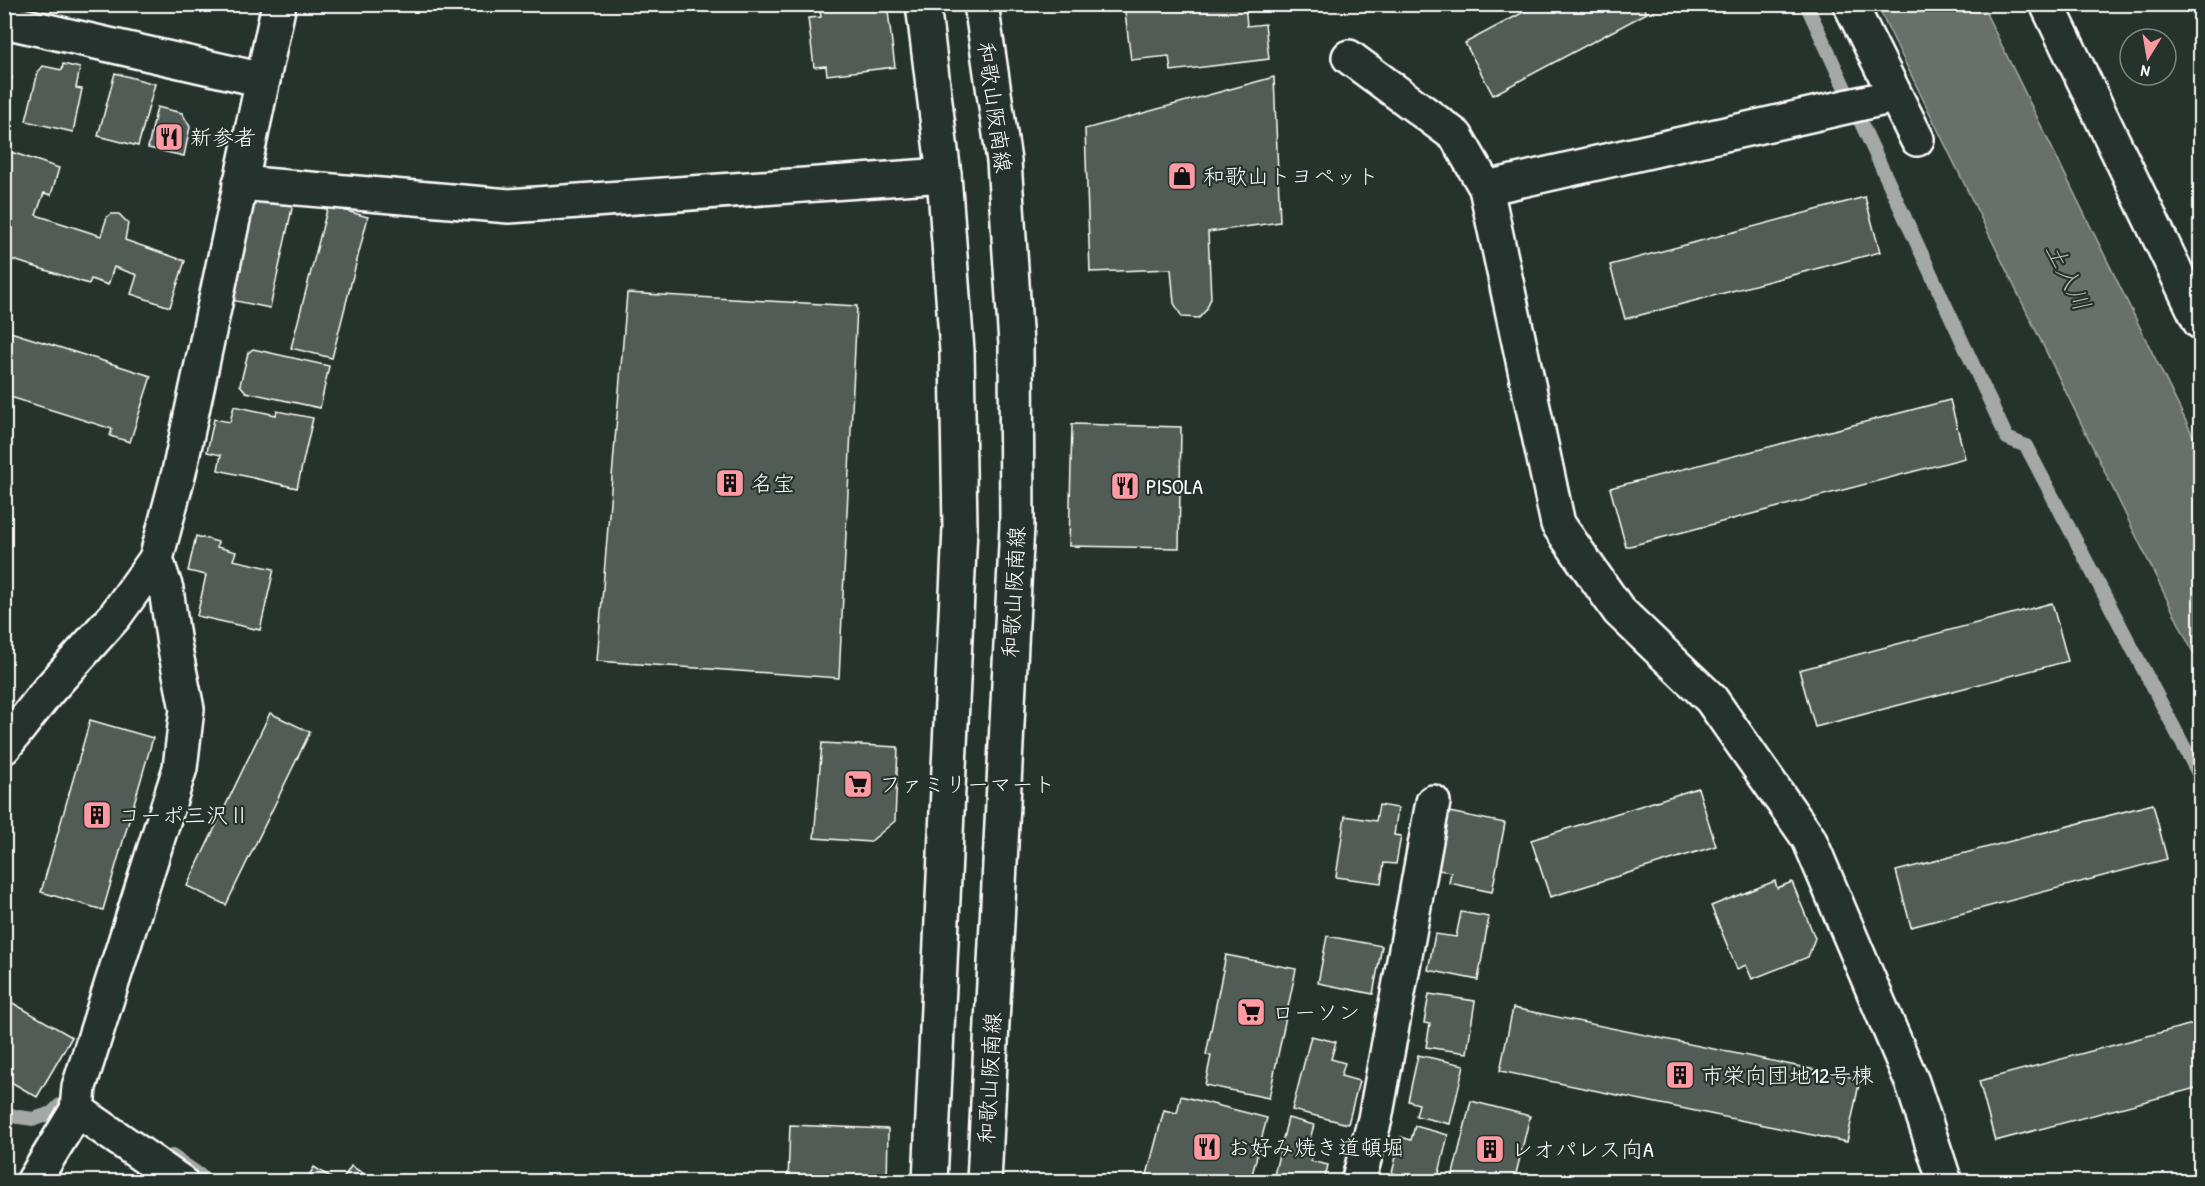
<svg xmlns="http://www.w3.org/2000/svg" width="2205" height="1186" font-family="'Patrick Hand','Klee One',sans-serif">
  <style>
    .water { fill: #67706c; stroke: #a4a9a7; stroke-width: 1.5 }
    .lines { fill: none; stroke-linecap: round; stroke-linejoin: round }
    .stream { stroke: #a4a9a7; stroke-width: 14 }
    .building { fill: #515c57; stroke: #fff; stroke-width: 1.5 }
    .street-casing { stroke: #fff; stroke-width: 38 }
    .secondary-casing { stroke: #fff; stroke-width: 38 }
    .street { stroke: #26332d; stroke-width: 33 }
    .secondary { stroke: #26332d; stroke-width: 33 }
    .labels { text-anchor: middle; stroke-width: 4.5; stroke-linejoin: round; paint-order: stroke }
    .street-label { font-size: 22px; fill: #fff; stroke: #26332d }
    .poi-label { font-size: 22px; fill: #fff; stroke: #26332d; text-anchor: start }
    .water-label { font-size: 24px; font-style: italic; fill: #b3b8b6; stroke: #26332d }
  </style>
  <rect width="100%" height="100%" fill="#26332d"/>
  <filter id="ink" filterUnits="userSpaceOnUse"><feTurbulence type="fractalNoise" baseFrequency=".0167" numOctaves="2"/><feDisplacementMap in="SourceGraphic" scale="12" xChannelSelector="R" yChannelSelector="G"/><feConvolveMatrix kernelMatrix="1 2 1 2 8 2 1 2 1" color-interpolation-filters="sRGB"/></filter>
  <g filter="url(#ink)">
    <path class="water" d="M1877,5H1982L2200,450V667Z"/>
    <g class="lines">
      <g class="stream">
        <path d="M1806,4L2007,438L2026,446L2200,777"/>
        <path d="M4,1112L11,1116L34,1119L52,1113L60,1105L77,1101"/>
        <path d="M172,1156L210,1182"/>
      </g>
    </g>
    <g class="building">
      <path d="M819,4H887L895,67L827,75L826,66L814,67L808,18L821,17Z"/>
      <path d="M1124,4H1245L1247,26L1265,24L1269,59L1171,71L1169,56L1131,60Z"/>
      <path d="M1539,4H1642L1647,13L1493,95L1465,43Z"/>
      <path d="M63,64L80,68L76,88L82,89L73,132L26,121L38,72L43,66L62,70Z"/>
      <path d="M115,73L155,84L138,146L98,136Z"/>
      <path d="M4,75L12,77L4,105Z"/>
      <path d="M1274,77L1280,222L1208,232L1211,298L1206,310L1199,318L1182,317L1174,303L1171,269L1090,272L1085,129Z"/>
      <path d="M157,107L182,113L190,127L184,156L148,148Z"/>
      <path d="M5,150L59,168L51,195L44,193L36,215L101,236L107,217L111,214H119L128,223L125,240L185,261L170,307L131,294L137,275L114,267L108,285L91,279L89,284L4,257Z"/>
      <path d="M252,196L293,204L270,308L231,300Z"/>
      <path d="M1865,197L1880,252L1625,319L1610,265Z"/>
      <path d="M328,206L368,217L332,358L291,348Z"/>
      <path d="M627,293L857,306L839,678L597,661Z"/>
      <path d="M4,330L151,376L130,442L110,436L112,429L4,395Z"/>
      <path d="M253,349L329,366L320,408L246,392L240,385L248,353Z"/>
      <path d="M1950,400L1965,458L1626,547L1610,488Z"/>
      <path d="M234,406L276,415L277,411L313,418L297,488L218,470L221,455L207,452L214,419L230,422Z"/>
      <path d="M1072,424L1181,427L1179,548L1069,546Z"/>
      <path d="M196,536L218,542L217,547L236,552L233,560L274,569L260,630L197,616L206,575L188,571Z"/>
      <path d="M2052,603L2068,661L1815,727L1799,670Z"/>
      <path d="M270,713L310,732L226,905L187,886Z"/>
      <path d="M90,720L153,738L103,910L41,892Z"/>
      <path d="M822,743L898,747L895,821L870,842L814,838Z"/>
      <path d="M1698,788L1716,846L1550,897L1531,840Z"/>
      <path d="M2153,804L2167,859L1911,927L1896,871Z"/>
      <path d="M1379,805L1398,808L1394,835L1401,836L1396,864L1384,863L1381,883L1336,877L1345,816L1376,821Z"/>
      <path d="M1449,812L1505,823L1492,892L1449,883L1451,872L1438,870Z"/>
      <path d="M1775,881L1777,888L1792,882L1815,938L1808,957L1752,979L1746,965L1737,969L1711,906Z"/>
      <path d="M1461,912L1489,917L1478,980L1428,970L1435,934L1456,937Z"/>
      <path d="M1327,936L1382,946L1373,994L1318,983Z"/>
      <path d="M1226,955L1296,969L1269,1098L1205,1085L1211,1056L1206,1055Z"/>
      <path d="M1429,994L1475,1001L1467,1053L1426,1047L1430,1024L1424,1023Z"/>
      <path d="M4,998L72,1037L37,1097L4,1078Z"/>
      <path d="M1513,1008L1860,1079L1847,1142L1500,1071Z"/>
      <path d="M2200,1022V1087L1995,1141L1979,1081Z"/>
      <path d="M1311,1036L1336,1042L1331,1059L1345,1063L1341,1076L1359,1081L1348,1124L1292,1110Z"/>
      <path d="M1418,1055L1464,1065L1450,1124L1416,1116L1419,1104L1408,1101Z"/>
      <path d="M1181,1096L1267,1118L1250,1182H1160L1161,1179L1147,1175L1164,1110L1177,1113Z"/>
      <path d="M1471,1101L1530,1116L1514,1182H1451Z"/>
      <path d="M1288,1118L1314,1125L1306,1153L1312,1155L1310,1161L1328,1165L1324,1182H1301L1274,1175Z"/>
      <path d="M790,1125L888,1129L887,1182L788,1180Z"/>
      <path d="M1415,1126L1448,1135L1437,1182H1409L1410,1178L1392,1173L1401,1137L1411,1140Z"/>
      <path d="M140,1166L162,1182H129Z"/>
      <path d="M351,1166L376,1181V1182H341Z"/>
      <path d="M314,1167L338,1182H305Z"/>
    </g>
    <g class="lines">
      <g class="street-casing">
        <g id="street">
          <path d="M1850,4L1917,139"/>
          <path d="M2047,4L2200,322"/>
          <path d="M4,21L263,80"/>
          <path d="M1349,57L1456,136L1486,188L1558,524L1619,611L1711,699L1809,839L1912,1082L1945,1182"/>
          <path d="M240,183L509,206L944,175"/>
          <path d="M1486,188L1894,96"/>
          <path d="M4,747L47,692L115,616L156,559L179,472L279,4"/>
          <path d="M77,1110L181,1182"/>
          <path d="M33,1182L77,1110L79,1087L180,768L187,709L174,644L166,589L156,559"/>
          <path d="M1358,1182L1375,1119L1433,802"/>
        </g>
      </g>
      <g class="secondary-casing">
        <g id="secondary">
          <path d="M923,4L944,175L957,351L960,528L930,1182"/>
          <path d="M981,4L1004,161L1016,344L1017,525L984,1182"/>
        </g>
      </g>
      <use href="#street" class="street"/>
      <use href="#secondary" class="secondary"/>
    </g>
  </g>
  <defs>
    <g id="restaurant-square" transform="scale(1.5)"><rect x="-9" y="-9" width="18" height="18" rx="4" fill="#ff9aa2" stroke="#26332d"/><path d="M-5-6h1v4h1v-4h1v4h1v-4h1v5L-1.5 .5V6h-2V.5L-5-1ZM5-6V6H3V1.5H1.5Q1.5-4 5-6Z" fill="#111"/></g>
    <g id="shop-square" transform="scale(1.5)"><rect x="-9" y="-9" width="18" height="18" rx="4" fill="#ff9aa2" stroke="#26332d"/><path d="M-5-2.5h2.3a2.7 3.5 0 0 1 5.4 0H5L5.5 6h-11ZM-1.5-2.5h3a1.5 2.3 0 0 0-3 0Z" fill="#111"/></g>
    <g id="building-square" transform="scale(1.5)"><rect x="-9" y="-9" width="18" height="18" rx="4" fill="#ff9aa2" stroke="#26332d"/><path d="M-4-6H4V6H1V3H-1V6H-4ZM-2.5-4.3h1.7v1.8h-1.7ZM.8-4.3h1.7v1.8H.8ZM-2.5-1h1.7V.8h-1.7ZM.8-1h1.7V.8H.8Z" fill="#111"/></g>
    <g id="supermarket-square" transform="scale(1.5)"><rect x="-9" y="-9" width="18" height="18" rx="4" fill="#ff9aa2" stroke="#26332d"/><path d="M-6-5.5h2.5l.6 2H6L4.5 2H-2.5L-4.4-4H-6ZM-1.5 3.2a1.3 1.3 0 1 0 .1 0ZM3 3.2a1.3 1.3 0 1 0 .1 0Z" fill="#111"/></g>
  </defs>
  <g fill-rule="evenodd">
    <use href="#restaurant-square" x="169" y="137"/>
    <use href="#shop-square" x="1182" y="176"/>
    <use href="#building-square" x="730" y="483"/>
    <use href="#restaurant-square" x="1125" y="486"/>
    <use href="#supermarket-square" x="858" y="784"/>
    <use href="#building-square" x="97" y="815"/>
    <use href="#supermarket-square" x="1251" y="1012"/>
    <use href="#building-square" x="1680" y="1075"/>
    <use href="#restaurant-square" x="1207" y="1147"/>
    <use href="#building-square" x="1490" y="1149"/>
  </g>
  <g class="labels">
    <g class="street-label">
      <text transform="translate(995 107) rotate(82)" y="8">和歌山阪南線</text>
      <text transform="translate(1013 592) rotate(-87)" y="8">和歌山阪南線</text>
      <text transform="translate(989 1078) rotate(-87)" y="8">和歌山阪南線</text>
    </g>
    <g class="poi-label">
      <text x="190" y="145">新参者</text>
      <text x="1203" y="184">和歌山トヨペット</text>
      <text x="751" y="491">名宝</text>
      <text x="1146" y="494">PISOLA</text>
      <text x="879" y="792">ファミリーマート</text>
      <text x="118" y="823">コーポ三沢Ⅱ</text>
      <text x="1272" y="1020">ローソン</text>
      <text x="1701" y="1083">市栄向団地12号棟</text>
      <text x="1228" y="1155">お好み焼き道頓堀</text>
      <text x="1511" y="1157">レオパレス向A</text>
    </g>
    <g class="water-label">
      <text transform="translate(2068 277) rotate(64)" y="8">土入川</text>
    </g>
  </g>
  <rect width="2205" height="1186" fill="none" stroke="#26332d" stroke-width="24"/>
  <rect x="12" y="12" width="2181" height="1162" fill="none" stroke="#fff" stroke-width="2" filter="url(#ink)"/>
  <g transform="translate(2148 57) rotate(191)"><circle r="28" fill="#26332d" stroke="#7d8581" stroke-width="1.5"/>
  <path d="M0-4.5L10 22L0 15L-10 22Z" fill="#ff9aa2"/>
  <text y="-9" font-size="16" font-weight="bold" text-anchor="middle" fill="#ffffff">N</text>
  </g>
</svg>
